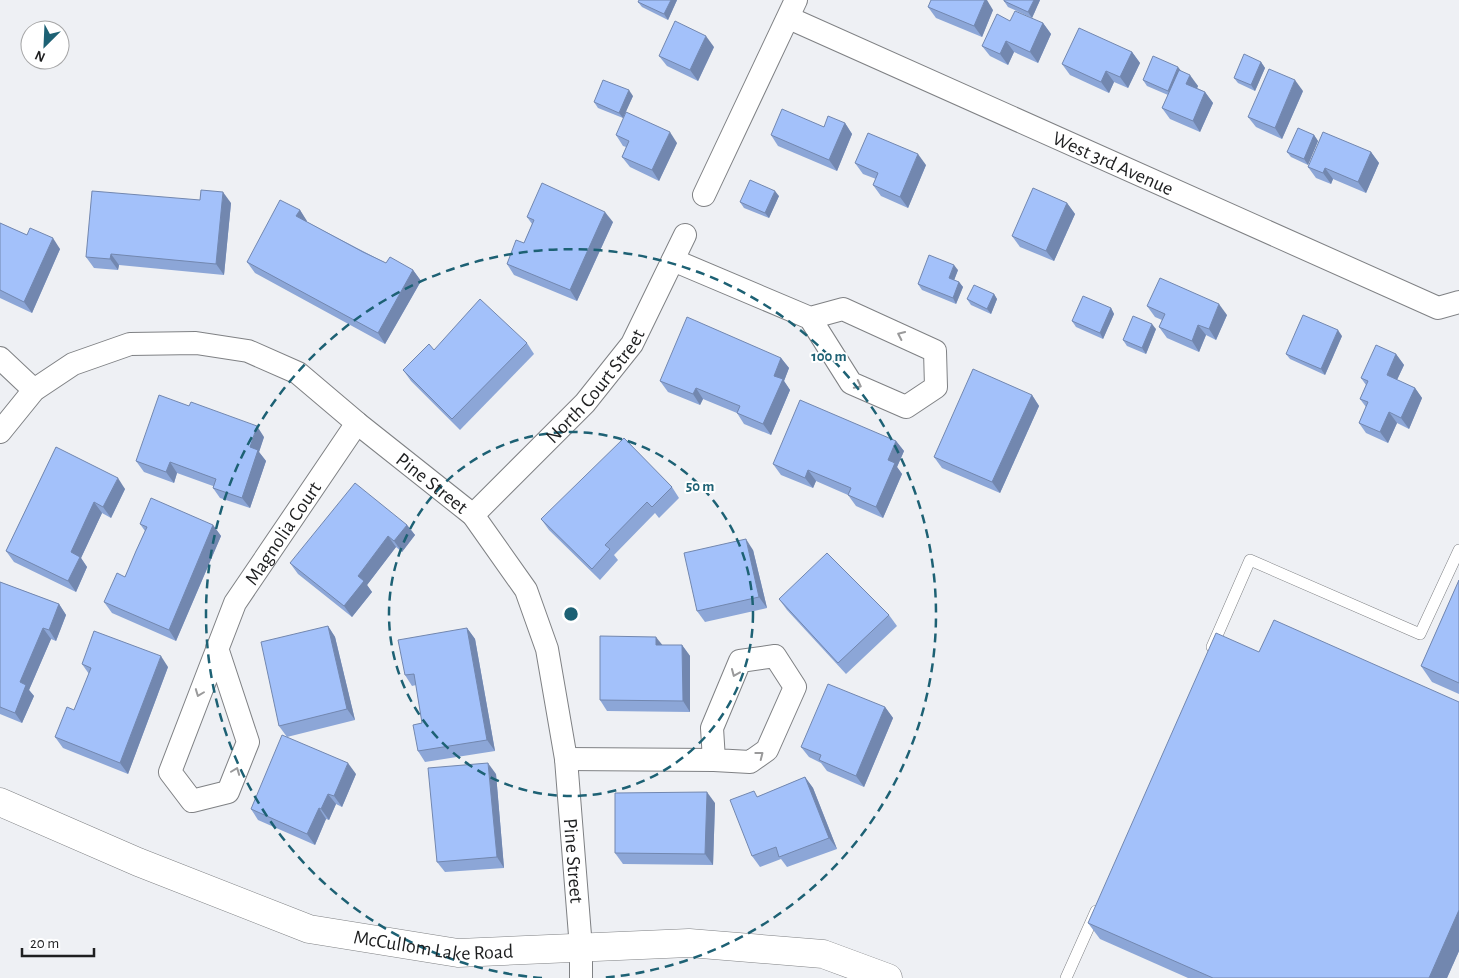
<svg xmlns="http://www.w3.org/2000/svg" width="1459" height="978" font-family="'Alegreya Sans',sans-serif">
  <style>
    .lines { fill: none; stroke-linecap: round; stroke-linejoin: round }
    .lane-casing { stroke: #7f8184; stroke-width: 12 }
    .street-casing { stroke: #7f8184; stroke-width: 24 }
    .secondary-casing { stroke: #7f8184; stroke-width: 29 }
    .lane { stroke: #fff; stroke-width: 11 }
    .street { stroke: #fff; stroke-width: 22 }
    .secondary { stroke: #fff; stroke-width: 28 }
    .wall { fill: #8ca6d7 }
    .shaded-wall { fill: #7287af }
    .building { fill: #a3c1fa; stroke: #7287af }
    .oneway { stroke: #9a9a9b }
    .ring { fill: none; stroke: #1d6174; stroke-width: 2.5; stroke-dasharray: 9 6 }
    .labels { text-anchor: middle; stroke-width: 4; stroke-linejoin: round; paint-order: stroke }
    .street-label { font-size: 20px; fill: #1e1f20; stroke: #fff }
    .centre { fill: #1d6174; stroke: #fff; stroke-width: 2.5 }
    .ring-label { font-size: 15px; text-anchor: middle; font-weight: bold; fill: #1d6174; stroke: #fff; stroke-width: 4; stroke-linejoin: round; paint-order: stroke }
  </style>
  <rect width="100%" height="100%" fill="#eef0f4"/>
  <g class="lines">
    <g class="lane-casing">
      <g id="lane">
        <path d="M1212,647L1250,560L1420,634L1459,550"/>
        <path d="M1066,978L1096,911"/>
      </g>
    </g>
    <g class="street-casing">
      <g id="street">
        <path id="s1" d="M789,18L1438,308L1459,302"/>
        <path d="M704,195L796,0"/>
        <path d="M673,260L810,318L851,383L906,407L936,387L935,351L843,309L810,318"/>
        <path d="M0,358L34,390"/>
        <path id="s2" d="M0,432L34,390L73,364L130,344L196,343L248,351L298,373L357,423L473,515L526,590L547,649L566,759L581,948V978"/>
        <path id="s3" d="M473,515L585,403L632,344L685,235"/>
        <path id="s4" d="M217,648L248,742L228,792L192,801L170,772L235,603L357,423"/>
        <path d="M566,759L714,760L750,762L767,750L795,687L775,656L740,661L712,728L714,760"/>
      </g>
    </g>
    <g class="secondary-casing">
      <g id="secondary">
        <path id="s5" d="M0,802L138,862L309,929L458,953L689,943L823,954L888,978"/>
      </g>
    </g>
    <use href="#lane" class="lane"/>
    <use href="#street" class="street"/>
    <use href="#secondary" class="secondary"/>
  </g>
  <g class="wall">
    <path d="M677,0L668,20L642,7L638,2Z"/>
    <path d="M1004,0H1040L1032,18L1008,7L1004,1Z"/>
    <path d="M928,7L993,10L982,37L936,18Z"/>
    <path d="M1010,21L1043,23L1051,34L1038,63L1014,52L1008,65L990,56L982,46Z"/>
    <path d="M714,47L698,81L667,66L659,56Z"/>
    <path d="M1132,52L1140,63L1128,88L1114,82L1109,93L1070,75L1062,64Z"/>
    <path d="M1261,62L1265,68L1255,91L1238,83L1234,78Z"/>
    <path d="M1181,71L1198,86L1197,88L1205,92L1213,103L1200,132L1170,119L1162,108L1168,95L1147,86L1143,80Z"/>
    <path d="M1303,91L1282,139L1256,127L1248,117Z"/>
    <path d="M633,96L623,118L598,108L594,102Z"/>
    <path d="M845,123L852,134L837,171L778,146L771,135Z"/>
    <path d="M616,135L677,143L659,181L630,167L622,157L626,147L623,146Z"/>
    <path d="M1314,135L1318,141L1308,165L1291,157L1287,152Z"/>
    <path d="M1371,152L1379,163L1366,193L1333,179L1331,184L1316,178L1308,167Z"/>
    <path d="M855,163L926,165L908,208L881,196L873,185L876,179L863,174Z"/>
    <path d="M779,196L769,218L744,208L740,202Z"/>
    <path d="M200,200L231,203L224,275L119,265L118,270L94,268L86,257Z"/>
    <path d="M1067,203L1075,214L1054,261L1020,247L1012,236Z"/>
    <path d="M300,210L307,222L386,263L413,270L421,281L385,344L255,273L247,262Z"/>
    <path d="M527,217L613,222L577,301L514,275L507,264L524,243L532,224Z"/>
    <path d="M0,223L27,235L60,249L32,313L0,298Z"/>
    <path d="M958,270L954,280L959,282L963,287L956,304L922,290L918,284Z"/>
    <path d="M994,294L997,299L991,314L971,305L967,299Z"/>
    <path d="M1147,306L1227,315L1216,340L1206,335L1199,352L1167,338L1159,327L1162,320L1155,317Z"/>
    <path d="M1111,308L1114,314L1103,339L1076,327L1072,321Z"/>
    <path d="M1156,329L1146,354L1127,346L1123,340Z"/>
    <path d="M1342,336L1325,375L1290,359L1286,354Z"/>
    <path d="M527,343L534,354L460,430L411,381L403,370L434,350Z"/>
    <path d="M1396,354L1404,365L1397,380L1415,388L1422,398L1409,429L1397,423L1388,443L1366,433L1359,423L1366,407L1360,399L1366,385L1361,378Z"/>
    <path d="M781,358L789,368L784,381L790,390L771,435L744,424L737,413L703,399L700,405L668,392L660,381Z"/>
    <path d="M1032,395L1039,406L1000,493L942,468L934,457Z"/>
    <path d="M264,437L259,452L266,461L250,508L220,498L213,488V486L177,473L174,483L144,472L136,461Z"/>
    <path d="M896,441L904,451L897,467L902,474L883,518L856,506L848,495L816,481L813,488L781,475L773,464Z"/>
    <path d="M56,447L125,489L111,518L102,513L81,558L87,567L76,592L14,562L6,551Z"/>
    <path d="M672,487L679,498L659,518L655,513L614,555L618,560L600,580L549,530L541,519Z"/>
    <path d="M140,524L213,525L221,536L176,641L112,613L104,602L125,577L145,531Z"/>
    <path d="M407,525L415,535L402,552L396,547L367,585L372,592L352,617L298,574L290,563Z"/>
    <path d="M753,550L767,608L705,622L697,611Z"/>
    <path d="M1459,580V694L1432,682L1421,666Z"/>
    <path d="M0,582L59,604L66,615L56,641L51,639L29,690L34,696L22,723L0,714Z"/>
    <path d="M779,599L889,615L897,626L846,674L787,610Z"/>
    <path d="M328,626L335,637L355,720L287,737L279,726Z"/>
    <path d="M467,628L475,639L495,751L425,762L418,751L422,723L416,685L412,686L405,675Z"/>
    <path d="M662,645H682L690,656V712L607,711L600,700Z"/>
    <path d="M1259,652L1459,702V951L1447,978H1188L1100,939L1088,923Z"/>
    <path d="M82,664L168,667L128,774L63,748L55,737L74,710L89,674Z"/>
    <path d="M885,707L893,718L864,787L827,771L821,763L809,757L801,747Z"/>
    <path d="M356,774L342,807L336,804L329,820L326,819L315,845L258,820L251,809Z"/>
    <path d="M496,774L504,868L445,872L437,862Z"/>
    <path d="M805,777L813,788L837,849L787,867L781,859L760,867L752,856L757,797Z"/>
    <path d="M715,803L713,865L623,864L615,853Z"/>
  </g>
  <g class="shaded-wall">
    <path d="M671,0H677L668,20L664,14Z"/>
    <path d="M985,0H987L993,10L982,37L974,26Z"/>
    <path d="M1034,0H1040L1032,18L1028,12Z"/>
    <path d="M1043,23L1051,34L1038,63L1030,52Z"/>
    <path d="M706,36L714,47L698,81L690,70Z"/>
    <path d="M1006,41L1014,52L1008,65L1000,54Z"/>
    <path d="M1132,52L1140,63L1128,88L1120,77Z"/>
    <path d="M1261,62L1265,68L1255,91L1251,85Z"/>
    <path d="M1178,67L1182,72L1172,97L1168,91Z"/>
    <path d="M1106,71L1114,82L1109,93L1101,82Z"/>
    <path d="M1190,75L1198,86L1194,95L1186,84Z"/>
    <path d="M1295,80L1303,91L1282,139L1275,128Z"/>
    <path d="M629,90L633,96L623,118L619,113Z"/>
    <path d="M1205,92L1213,103L1200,132L1193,121Z"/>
    <path d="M845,123L852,134L837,171L829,160Z"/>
    <path d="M670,132L677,143L659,181L652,170Z"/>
    <path d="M1314,135L1318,141L1308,165L1304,159Z"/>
    <path d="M1371,152L1379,163L1366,193L1358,182Z"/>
    <path d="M918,154L926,165L908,208L900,197Z"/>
    <path d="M1325,168L1333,179L1331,184L1323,173Z"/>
    <path d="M775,191L779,196L769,218L765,213Z"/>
    <path d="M223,192L231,203L224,275L216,264Z"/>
    <path d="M1067,203L1075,214L1054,261L1046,251Z"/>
    <path d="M300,210L307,221L304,227L296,216Z"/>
    <path d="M605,212L613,222L577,301L570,290Z"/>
    <path d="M53,238L60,249L32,313L24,302Z"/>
    <path d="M111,254L119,265L118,270L110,259Z"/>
    <path d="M954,265L958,270L953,283L949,278Z"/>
    <path d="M413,270L421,281L385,344L378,333Z"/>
    <path d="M959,282L963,287L956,304L953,298Z"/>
    <path d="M994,294L997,299L991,314L987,309Z"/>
    <path d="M1219,304L1227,315L1216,340L1209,329Z"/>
    <path d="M1111,308L1114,314L1103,339L1100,333Z"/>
    <path d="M1152,324L1156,329L1146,354L1142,348Z"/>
    <path d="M1198,325L1206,335L1199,352L1192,341Z"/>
    <path d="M1338,330L1342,336L1325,375L1321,369Z"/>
    <path d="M1396,354L1404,365L1394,386L1387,375Z"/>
    <path d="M781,358L789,368L784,381L790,390L771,435L763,424L774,376Z"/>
    <path d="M696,388L703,399L700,405L693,394Z"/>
    <path d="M1415,388L1422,398L1409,429L1401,418Z"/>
    <path d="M1032,395L1039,406L1000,493L992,482Z"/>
    <path d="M1389,412L1397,423L1388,443L1380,432Z"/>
    <path d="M257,426L264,437L259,452L266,461L250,508L242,498L250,447Z"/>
    <path d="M896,441L904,451L897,467L902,474L883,518L876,507L888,460Z"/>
    <path d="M170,462L177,473L174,483L166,472Z"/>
    <path d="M808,470L816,481L813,488L805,478Z"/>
    <path d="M118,478L125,489L111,518L103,507Z"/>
    <path d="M94,502L102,513L81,558L87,567L76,592L68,581L71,552Z"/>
    <path d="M213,525L221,536L176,641L169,630Z"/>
    <path d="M407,525L415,535L402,552L394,541Z"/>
    <path d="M388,536L396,547L367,585L372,592L352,617L344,606L358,576Z"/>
    <path d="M746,539L753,550L767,608L759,597Z"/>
    <path d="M59,604L66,615L56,641L49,630Z"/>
    <path d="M328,626L335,637L355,720L347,709Z"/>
    <path d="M43,628L51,639L29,690L34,696L22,723L15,713L20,682Z"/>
    <path d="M467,628L475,639L495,751L487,740Z"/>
    <path d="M656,637L664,647L656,645Z"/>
    <path d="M682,645L690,656V712L683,701Z"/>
    <path d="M161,656L168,667L128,774L120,763Z"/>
    <path d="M885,707L893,718L864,787L856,776Z"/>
    <path d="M348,763L356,774L342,807L334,796Z"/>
    <path d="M488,763L496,774L504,868L497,857Z"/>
    <path d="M805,777L813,788L837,849L829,838Z"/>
    <path d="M707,792L715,803L713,865L705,854Z"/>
    <path d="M328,794L336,804L329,820L321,809Z"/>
    <path d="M319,808L326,819L315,845L307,834Z"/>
    <path d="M1459,910V951L1447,978H1429Z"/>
  </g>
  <g class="building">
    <path d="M639,0H671L664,14L638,2Z"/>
    <path d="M931,0H985L974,26L928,7Z"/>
    <path d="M1004,0H1034L1028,12L1004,1Z"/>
    <path d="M1015,11L1043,23L1030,52L1006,41L1000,54L982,46L997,14L1010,21Z"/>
    <path d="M675,21L706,36L690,70L659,56Z"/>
    <path d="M1079,28L1132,52L1120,77L1106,71L1101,82L1062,64Z"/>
    <path d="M1244,54L1261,62L1251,85L1234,78Z"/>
    <path d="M1153,56L1178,67L1168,91L1143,80Z"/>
    <path d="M1269,69L1295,80L1275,128L1248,117Z"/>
    <path d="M1179,70L1190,75L1186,84L1205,92L1193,121L1162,108Z"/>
    <path d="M603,80L629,90L619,113L594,102Z"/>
    <path d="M782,109L824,127L828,116L845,123L829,160L771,135Z"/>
    <path d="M626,112L670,132L652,170L622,157L629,141L616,135Z"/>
    <path d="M1298,128L1314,135L1304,159L1287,152Z"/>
    <path d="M1323,132L1371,152L1358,182L1325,168L1323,173L1308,167Z"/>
    <path d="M868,133L918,154L900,197L873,185L878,173L855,163Z"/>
    <path d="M750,180L775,191L765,213L740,202Z"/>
    <path d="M542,183L605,212L570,290L507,264L516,240L524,243L534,220L527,217Z"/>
    <path d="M1033,188L1067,203L1046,251L1012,236Z"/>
    <path d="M201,190L223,192L216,264L111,254L110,259L86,257L92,191L200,200Z"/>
    <path d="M280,200L300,210L296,216L363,252L386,263L390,257L413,270L378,333L247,262Z"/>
    <path d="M0,223L27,235L30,228L53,238L24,302L0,290Z"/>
    <path d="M929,255L954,265L949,278L959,282L953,298L918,284Z"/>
    <path d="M1160,278L1219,304L1209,329L1198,325L1192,341L1159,327L1165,314L1147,306Z"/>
    <path d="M974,285L994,294L987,309L967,299Z"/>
    <path d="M1083,296L1111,308L1100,333L1072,321Z"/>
    <path d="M480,299L527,343L452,419L403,370L429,344L434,350Z"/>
    <path d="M1303,315L1338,330L1321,369L1286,354Z"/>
    <path d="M1133,316L1152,324L1142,348L1123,340Z"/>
    <path d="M687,317L781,358L774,376L783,379L763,424L737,413L740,406L696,388L693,394L660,381Z"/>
    <path d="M1376,345L1396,354L1387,375L1415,388L1401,418L1389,412L1380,432L1359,423L1368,402L1360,399L1368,381L1361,378Z"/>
    <path d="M973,369L1032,395L992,482L934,457Z"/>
    <path d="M159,395L189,406L191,402L257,426L250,447L258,450L242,498L213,488L216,479L170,462L166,472L136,461Z"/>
    <path d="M800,400L896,441L888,460L895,463L876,507L848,495L851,488L808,470L805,478L773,464Z"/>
    <path d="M624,438L672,487L652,507L647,502L605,545L610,549L592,569L541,519Z"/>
    <path d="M56,447L118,478L103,507L94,502L71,552L80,557L68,581L6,551Z"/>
    <path d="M355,483L407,525L394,541L388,536L358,576L364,581L344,606L290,563Z"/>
    <path d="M151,498L213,525L169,630L104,602L117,573L125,577L136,551L147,527L140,524Z"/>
    <path d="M746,539L759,597L697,611L684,553Z"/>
    <path d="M827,553L889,615L838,663L779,599Z"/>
    <path d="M1459,580V683L1421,666Z"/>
    <path d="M0,582L59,604L49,630L43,628L20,682L26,685L15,713L0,707Z"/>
    <path d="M1274,620L1459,702V910L1429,978H1213L1088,923L1216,633L1259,652Z"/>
    <path d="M328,626L347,709L279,726L261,642Z"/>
    <path d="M467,628L487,740L418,751L413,725L422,723L414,674L405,675L398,640Z"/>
    <path d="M94,631L161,656L120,763L55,737L67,707L74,710L91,668L82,664Z"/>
    <path d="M600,636L656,637V645H682L683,701L600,700Z"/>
    <path d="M828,684L885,707L856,776L819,760L821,755L801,747Z"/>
    <path d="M282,735L348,763L334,796L328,794L321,809L319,808L307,834L251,809Z"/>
    <path d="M488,763L497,857L437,862L428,768Z"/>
    <path d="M805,777L829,838L779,857L776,847L752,856L730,800L754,791L757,797Z"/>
    <path d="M707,792L705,854L615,853V793Z"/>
  </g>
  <defs><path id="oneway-chevron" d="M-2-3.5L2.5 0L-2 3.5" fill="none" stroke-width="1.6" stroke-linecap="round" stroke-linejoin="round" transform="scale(1.25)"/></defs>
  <g class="oneway">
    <use href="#oneway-chevron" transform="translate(901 335) rotate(-155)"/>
    <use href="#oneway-chevron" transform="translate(858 385) rotate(27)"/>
    <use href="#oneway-chevron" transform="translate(735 673) rotate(113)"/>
    <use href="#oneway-chevron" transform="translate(199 693) rotate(111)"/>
    <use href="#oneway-chevron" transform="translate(760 755) rotate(-38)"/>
    <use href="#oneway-chevron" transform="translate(236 771) rotate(-69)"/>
  </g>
  <g class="ring">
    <circle cx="571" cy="614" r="182"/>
    <path d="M542 978A365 365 0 1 1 600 978"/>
  </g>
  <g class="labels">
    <g class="street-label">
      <text dy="7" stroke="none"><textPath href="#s1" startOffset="355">West 3rd Avenue</textPath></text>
      <text dy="7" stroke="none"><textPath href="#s3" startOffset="178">North Court Street</textPath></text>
      <text dy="7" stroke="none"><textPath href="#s2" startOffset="508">Pine Street</textPath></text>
      <text dy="7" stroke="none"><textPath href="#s4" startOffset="492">Magnolia Court</textPath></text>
      <text dy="7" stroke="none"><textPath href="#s2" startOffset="928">Pine Street</textPath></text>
      <text dy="7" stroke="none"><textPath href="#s5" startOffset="460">McCullom Lake Road</textPath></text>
    </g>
  </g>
  <circle cx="571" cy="614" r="8" class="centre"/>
  <g class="ring-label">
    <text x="829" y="361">100 m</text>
    <text x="700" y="491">50 m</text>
  </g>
  <g transform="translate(45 45) rotate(204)"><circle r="24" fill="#ffffff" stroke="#a5a5a6"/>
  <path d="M0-4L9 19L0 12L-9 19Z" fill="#1d6174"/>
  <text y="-8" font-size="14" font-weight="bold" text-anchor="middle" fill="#1e1f20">N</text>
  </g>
  <path d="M22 948v8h72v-8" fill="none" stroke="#1e1f20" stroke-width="2.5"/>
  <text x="30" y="948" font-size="15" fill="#1e1f20" stroke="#ffffff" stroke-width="4" paint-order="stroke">20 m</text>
</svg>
